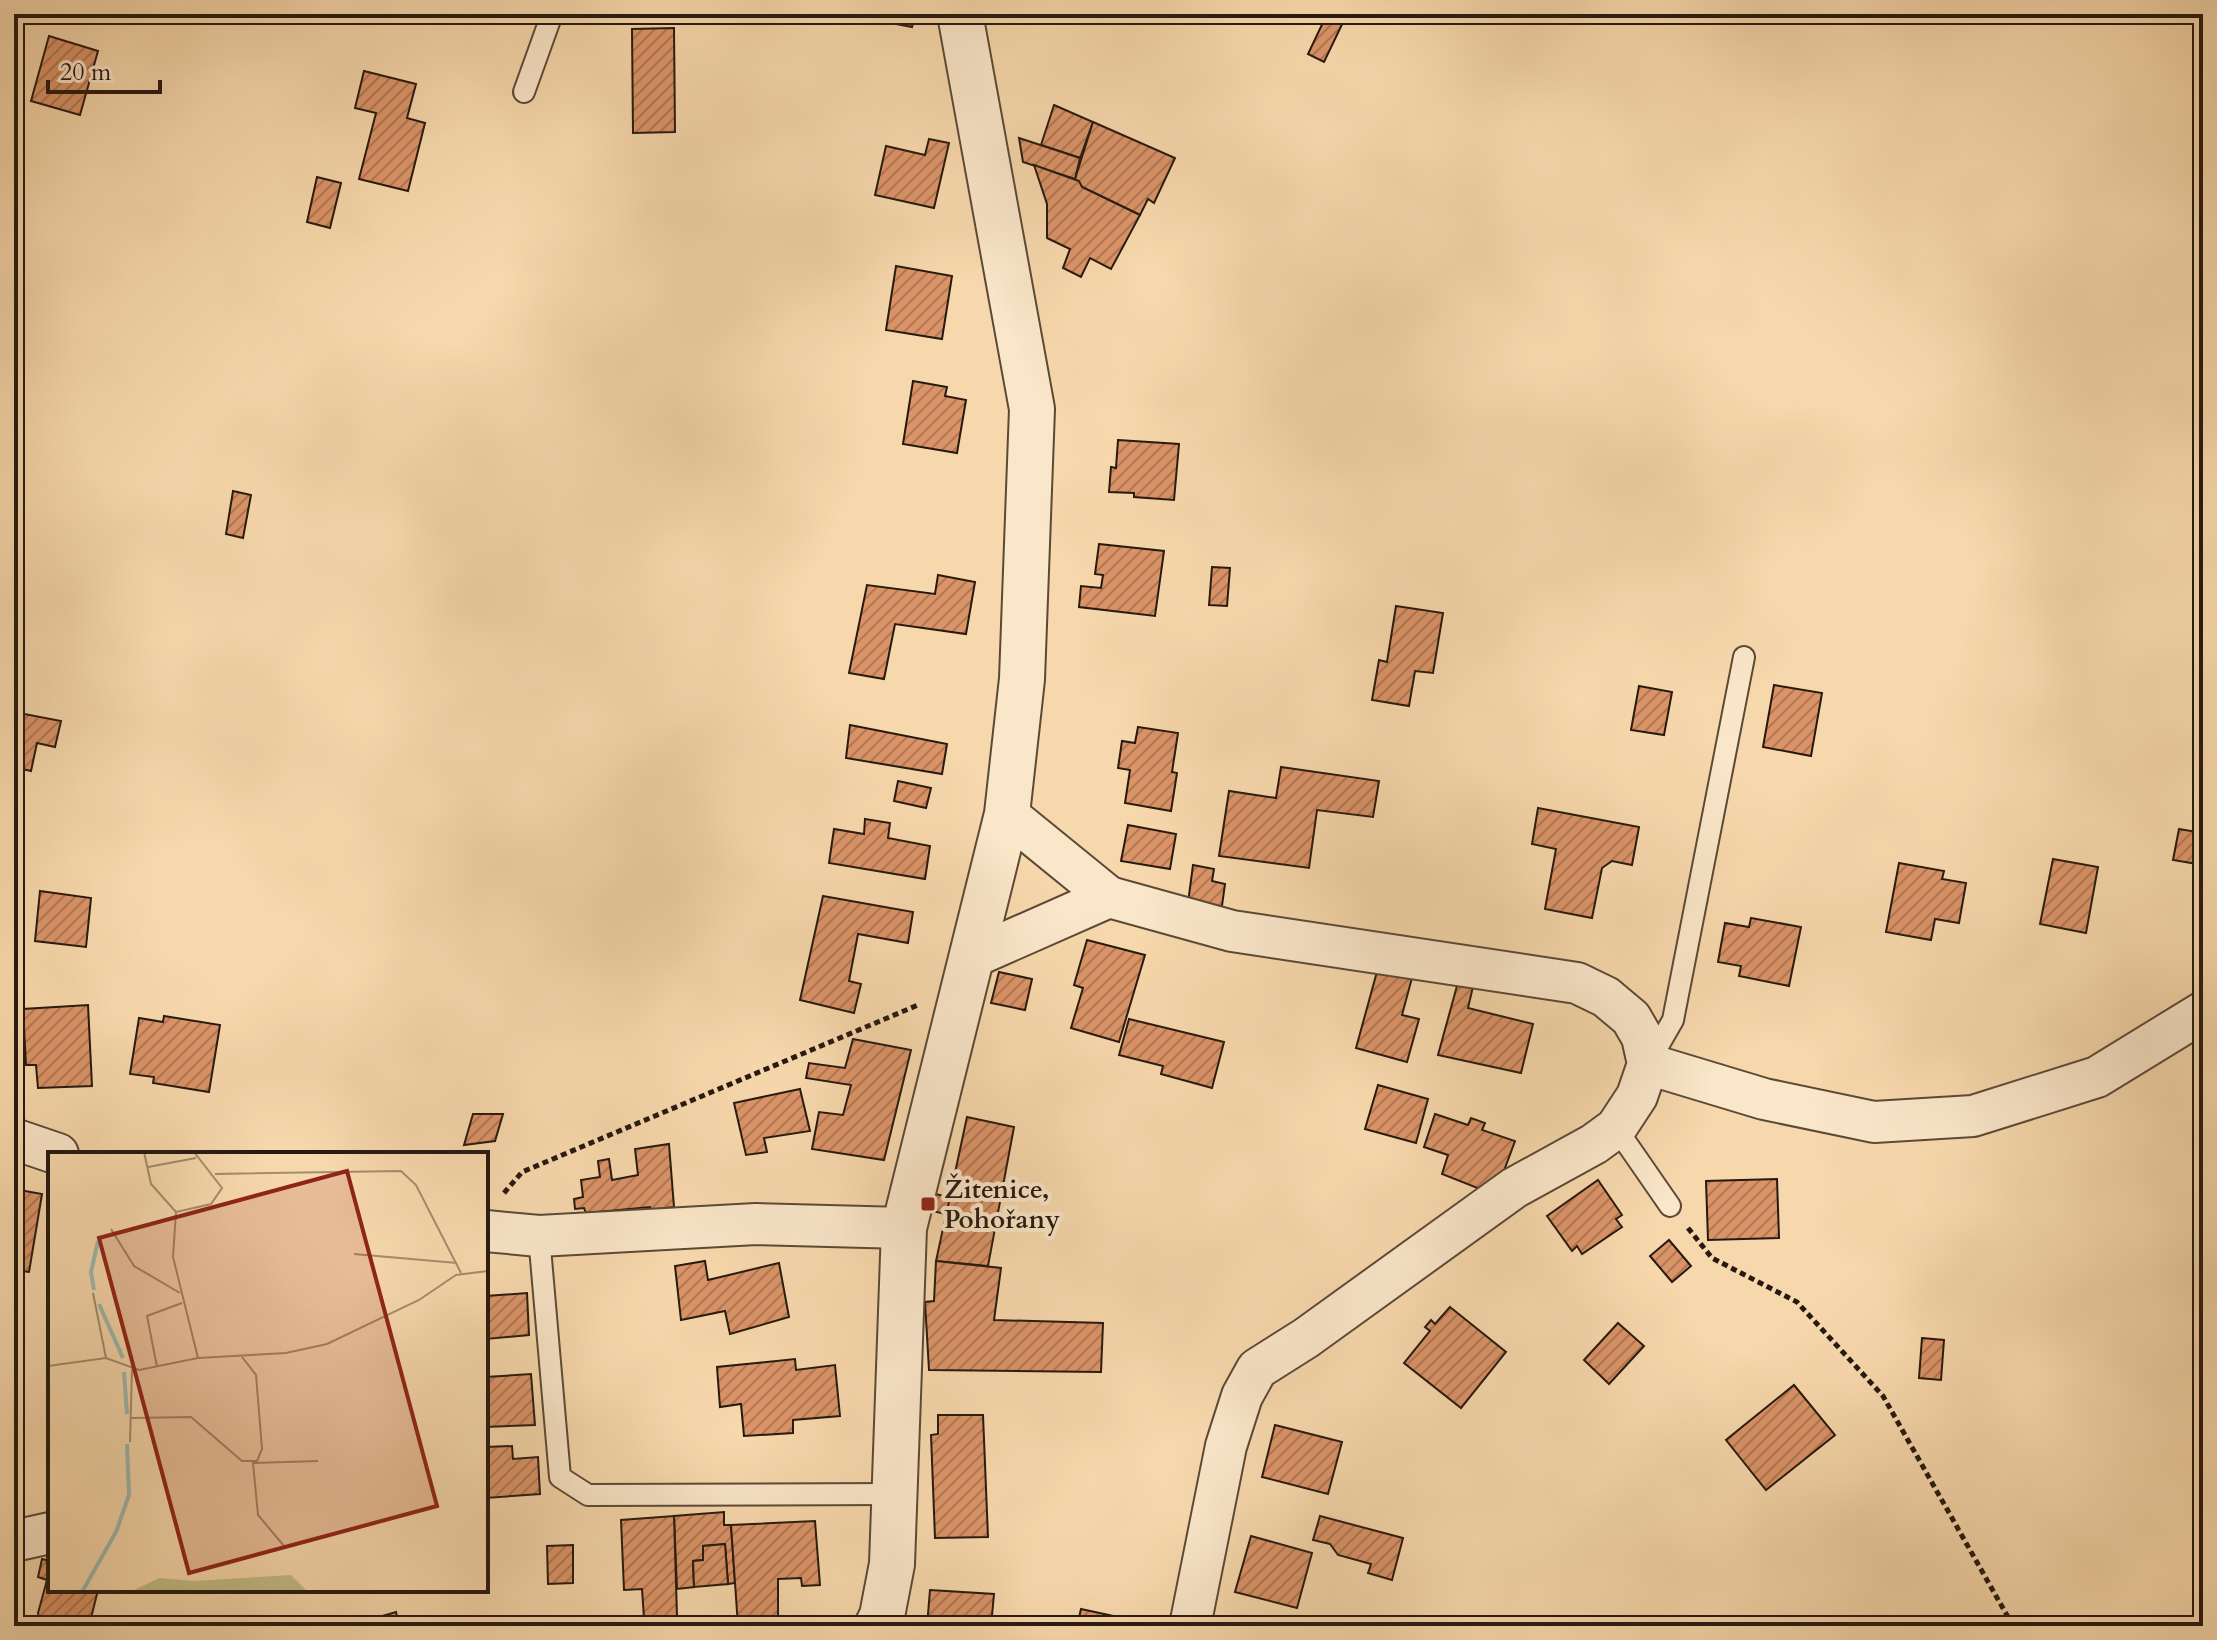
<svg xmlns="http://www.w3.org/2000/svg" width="2217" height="1640" font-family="Cardo,serif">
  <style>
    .building { fill: url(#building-hatch); stroke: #271910; stroke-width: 2 }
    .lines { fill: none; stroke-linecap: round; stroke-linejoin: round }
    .service-casing { stroke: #5b4937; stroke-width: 24 }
    .minor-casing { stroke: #5b4937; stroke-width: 44 }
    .tertiary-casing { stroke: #5b4937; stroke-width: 48 }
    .path { stroke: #271910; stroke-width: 5; stroke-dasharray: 6 4; stroke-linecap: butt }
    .service { stroke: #fae6c9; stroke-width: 20 }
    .minor { stroke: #fae6c9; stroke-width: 40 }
    .tertiary { stroke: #fae6c9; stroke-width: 44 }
    .poi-dot { fill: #8f2418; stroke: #fae6c9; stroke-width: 3 }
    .labels { text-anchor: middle; stroke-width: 8; stroke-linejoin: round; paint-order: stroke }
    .poi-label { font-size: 26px; font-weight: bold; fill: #271910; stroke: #fae6c9; text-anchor: start }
    .inset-river { fill: none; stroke: #9db9ae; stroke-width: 4 }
    .inset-road { fill: none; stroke: #a48c6e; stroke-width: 2 }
    .view { fill: #8f2418; fill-opacity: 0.15; stroke: #8f2418; stroke-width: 4 }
    .inset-edge { fill: none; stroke: #271910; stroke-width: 4 }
  </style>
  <defs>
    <pattern id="building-hatch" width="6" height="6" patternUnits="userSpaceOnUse" patternTransform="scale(2)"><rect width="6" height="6" fill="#db9468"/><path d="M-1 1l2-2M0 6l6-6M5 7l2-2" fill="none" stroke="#b27854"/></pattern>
  </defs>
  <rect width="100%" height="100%" fill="#f7d8ac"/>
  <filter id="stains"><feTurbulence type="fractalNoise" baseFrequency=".0025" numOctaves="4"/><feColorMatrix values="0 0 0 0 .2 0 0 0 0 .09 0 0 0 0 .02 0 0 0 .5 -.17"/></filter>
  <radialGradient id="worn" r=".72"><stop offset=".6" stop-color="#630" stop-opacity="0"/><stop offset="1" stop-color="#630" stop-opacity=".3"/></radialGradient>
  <g class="building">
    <path d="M899,14H915L912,27L896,24Z"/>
    <path d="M1327,14H1347L1324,62L1308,54Z"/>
    <path d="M674,28L675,132L633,133L632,29Z"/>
    <path d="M49,36L98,51L80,115L31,101Z"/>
    <path d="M364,71L416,84L407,118L425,123L408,191L359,179L376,113L355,108Z"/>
    <path d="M1054,105L1093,122L1080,158L1041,145Z"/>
    <path d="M1093,122L1175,158L1154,203L1148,199L1140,215L1082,187L1075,179Z"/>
    <path d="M1019,138L1080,158L1075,179L1023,162Z"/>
    <path d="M929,139L949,143L934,208L875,195L886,146L925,155Z"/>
    <path d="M1034,165L1079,181L1082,187L1140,215L1111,269L1090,258L1081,277L1063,268L1070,249L1047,238V204Z"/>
    <path d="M317,177L341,183L330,228L307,222Z"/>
    <path d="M896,266L952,276L942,339L886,330Z"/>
    <path d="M913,381L947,387L945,396L966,400L957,453L903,444Z"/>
    <path d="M1118,440L1179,444L1174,500L1134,497V493L1109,492L1111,467L1116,468Z"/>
    <path d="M233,491L251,495L243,538L226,534Z"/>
    <path d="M14,527L21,529L14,556L18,563L14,573Z"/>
    <path d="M1099,544L1164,551L1155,616L1079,607L1081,586L1101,588L1103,575L1095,574Z"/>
    <path d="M1212,567L1230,568L1227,606L1209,605Z"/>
    <path d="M938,575L975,582L966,634L895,624L884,679L849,673L867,585L935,594Z"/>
    <path d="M1396,606L1443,613L1433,673L1415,671L1409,706L1372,700L1379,660L1387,662Z"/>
    <path d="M1774,685L1822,693L1811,756L1763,747Z"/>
    <path d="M1639,686L1672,692L1664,735L1631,730Z"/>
    <path d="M14,712L61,721L55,747L37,743L31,771L14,767Z"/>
    <path d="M850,725L947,744L942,774L846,758Z"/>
    <path d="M1138,727L1178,733L1172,772L1177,773L1171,811L1125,803L1130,770L1118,768L1122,741L1135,743Z"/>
    <path d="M1281,767L1379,781L1373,817L1317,810L1309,868L1219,856L1229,791L1276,798Z"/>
    <path d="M898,781L931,788L926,808L894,801Z"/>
    <path d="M1538,808L1639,827L1632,865L1612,861L1602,868L1592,918L1545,909L1556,849L1532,844Z"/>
    <path d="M865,819L890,823L888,838L930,846L925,879L829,863L834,829L864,834Z"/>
    <path d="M1128,825L1176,834L1170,869L1121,861Z"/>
    <path d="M2179,829L2203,833V865L2173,860Z"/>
    <path d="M2053,859L2098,867L2086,933L2040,924Z"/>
    <path d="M1899,863L1944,871L1942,879L1966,883L1959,923L1935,919L1931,940L1886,932Z"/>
    <path d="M1193,865L1214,869L1212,881L1225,884L1221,913L1188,903Z"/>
    <path d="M40,891L91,898L86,947L35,941Z"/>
    <path d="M823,896L913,912L908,943L858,934L849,981L861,984L854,1013L800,1000Z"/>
    <path d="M1751,918L1801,927L1789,986L1739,976L1741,966L1718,962L1725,923L1749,927Z"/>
    <path d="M1087,940L1145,955L1119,1042L1071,1028L1083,988L1074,985Z"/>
    <path d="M1378,968L1413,974L1402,1015L1419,1019L1407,1062L1356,1048Z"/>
    <path d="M999,972L1032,979L1025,1010L991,1003Z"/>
    <path d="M1460,975L1475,978L1468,1008L1533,1024L1521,1073L1438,1055Z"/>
    <path d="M88,1005L92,1086L38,1088L36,1065H26L23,1009Z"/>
    <path d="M164,1016L220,1025L209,1092L153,1083L154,1077L130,1074L139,1018L163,1022Z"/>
    <path d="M1129,1019L1224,1042L1212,1088L1161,1074L1163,1066L1119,1055Z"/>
    <path d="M853,1039L911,1050L884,1160L812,1149L819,1112L843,1115L851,1085L806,1078L809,1063L845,1068Z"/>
    <path d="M1378,1085L1428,1099L1416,1143L1365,1129Z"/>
    <path d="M800,1089L810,1131L764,1138L767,1152L746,1155L734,1103Z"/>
    <path d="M473,1114H503L495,1141L464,1145Z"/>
    <path d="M1435,1114L1468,1125L1471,1118L1485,1123L1482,1130L1515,1141L1495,1195L1442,1174L1448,1155L1424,1147Z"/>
    <path d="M967,1117L1014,1127L988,1266L936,1261Z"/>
    <path d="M669,1144L674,1207L650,1210V1207L586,1213L584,1208L575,1209L574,1199L583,1197L581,1180L600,1177L598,1161L609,1159L612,1180L638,1175L635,1149Z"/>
    <path d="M1777,1179L1779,1238L1708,1240L1706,1181Z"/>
    <path d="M1598,1180L1622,1215L1616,1219L1622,1227L1582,1254L1577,1246L1572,1251L1547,1216Z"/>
    <path d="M14,1189L42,1194L29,1272L14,1270Z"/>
    <path d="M935,1194L950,1197L946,1214L932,1211Z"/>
    <path d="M1669,1240L1691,1266L1672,1282L1650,1256Z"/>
    <path d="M705,1261L708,1280L779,1263L789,1317L730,1334L725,1311L681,1320L675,1266Z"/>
    <path d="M936,1261L1001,1268L994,1320L1103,1323L1101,1372L929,1370L925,1302L934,1301Z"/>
    <path d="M527,1293L529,1335L486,1339V1296Z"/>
    <path d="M1450,1307L1506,1352L1461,1408L1404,1363L1430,1331L1425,1327L1431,1320L1435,1324Z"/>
    <path d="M1618,1323L1644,1346L1609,1384L1584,1360Z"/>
    <path d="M1922,1338L1944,1340L1941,1380L1919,1378Z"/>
    <path d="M795,1359L796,1370L835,1365L840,1416L793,1420V1433L744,1436L741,1404L720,1407L717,1367Z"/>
    <path d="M531,1374L535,1425L486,1427V1377Z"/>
    <path d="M1794,1385L1835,1435L1766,1490L1726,1440Z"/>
    <path d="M938,1415H983L988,1537L935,1538L931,1435L938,1434Z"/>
    <path d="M1275,1425L1342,1442L1328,1494L1262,1477Z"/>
    <path d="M512,1446L513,1459L538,1457L540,1494L486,1498V1447Z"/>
    <path d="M724,1512V1525H731L735,1583L728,1584L725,1544L703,1546V1560L693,1561L694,1587L677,1589L674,1516Z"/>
    <path d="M674,1516L677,1616L644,1618L642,1589L624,1590L621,1520Z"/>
    <path d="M1320,1516L1403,1538L1392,1580L1368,1573L1371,1564L1338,1555L1330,1544L1313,1540Z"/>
    <path d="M815,1521L820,1585L802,1586L801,1578L778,1579V1626H738L731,1525Z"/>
    <path d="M1251,1536L1312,1553L1297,1608L1235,1592Z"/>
    <path d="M725,1544L728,1584L694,1587L693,1561L703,1560V1546Z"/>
    <path d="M573,1545V1583L548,1584L547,1546Z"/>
    <path d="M42,1559L50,1561V1590H98L89,1626H54L40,1623L38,1613L47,1580L38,1577Z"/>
    <path d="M930,1590L994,1594L991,1626H927Z"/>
    <path d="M1081,1609L1132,1620L1130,1626H1077Z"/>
    <path d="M396,1612L399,1626H381L379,1617Z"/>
  </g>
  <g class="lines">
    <g class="service-casing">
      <g id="service">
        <path d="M524,92L552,14"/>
        <path d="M1650,1060L1673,1020L1744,657"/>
        <path d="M1616,1128L1670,1206"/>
        <path d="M539,1236L560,1477L588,1495L895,1494"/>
      </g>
    </g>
    <g class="minor-casing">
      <g id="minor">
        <path d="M1007,814L1109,897"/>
        <path d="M973,957L1109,897L1232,931L1577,983L1606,997L1631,1018L1642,1037L1648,1064L1637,1096L1616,1128L1594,1144L1514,1188L1306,1338L1257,1369L1242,1396L1226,1446L1190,1626"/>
        <path d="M1648,1064L1764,1099L1874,1122L1973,1116L2097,1077L2203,1012"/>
        <path d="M14,1139L58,1154"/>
        <path d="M486,1231L539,1236L756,1224L904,1228"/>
        <path d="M14,1541L50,1533"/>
      </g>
    </g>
    <g class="tertiary-casing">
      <path id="tertiary" d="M877,1626L882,1616L892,1564L904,1228L1007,814L1022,679L1032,409L960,14"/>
    </g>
    <g class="path">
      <path d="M504,1193L522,1172L918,1005"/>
      <path d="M1688,1228L1712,1258L1797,1302L1883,1396L2013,1626"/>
    </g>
    <use href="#service" class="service"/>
    <use href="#minor" class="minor"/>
    <use href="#tertiary" class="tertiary"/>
  </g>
  <rect class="poi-dot" x="920" y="1196" width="16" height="16" rx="4"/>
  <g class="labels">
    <g class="poi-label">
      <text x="944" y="1198">Žitenice,<tspan x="944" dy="30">Pohořany</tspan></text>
    </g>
  </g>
  <g transform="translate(48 1152)">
    <rect width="440" height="440" fill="#f7d8ac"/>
    <path d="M243,423L260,440H82L111,426L146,429Z" fill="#c3bd86"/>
    <path class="inset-river" d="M46,138L43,120L50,89M51,152L75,206M76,220L79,262M34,440L68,380L81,343L79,292"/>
    <path class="inset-road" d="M96,0L103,32L128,60M146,0L174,36L163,52L128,60L125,105L150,206M100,15L148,6M167,22L353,19L368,33L413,121M63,77L86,114L132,141M306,102L409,111M45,141L58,206M0,214L58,206L91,218L150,206L238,201L279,192L371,148L408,123L440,119M109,215L99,164L134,151M83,266L143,265L194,309H209L214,297L208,223L194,205M82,290L84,217M236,394L210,363L205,311L270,309"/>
    <path class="view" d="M299,19L389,354L141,421L51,86Z"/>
    <rect width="440" height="440" class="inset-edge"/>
  </g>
  <rect width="2217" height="1640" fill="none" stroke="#f7d8ac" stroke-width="48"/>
  <rect x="16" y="16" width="2185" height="1608" fill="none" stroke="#271910" stroke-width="4"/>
  <rect x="24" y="24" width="2169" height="1592" fill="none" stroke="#271910" stroke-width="2"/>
  <path d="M48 80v12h112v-12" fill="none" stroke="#271910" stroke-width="4"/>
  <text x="60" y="80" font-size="24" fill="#271910" stroke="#fae6c9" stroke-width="6" paint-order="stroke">20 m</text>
  <rect width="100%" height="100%" filter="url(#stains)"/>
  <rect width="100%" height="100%" fill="url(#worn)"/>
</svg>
